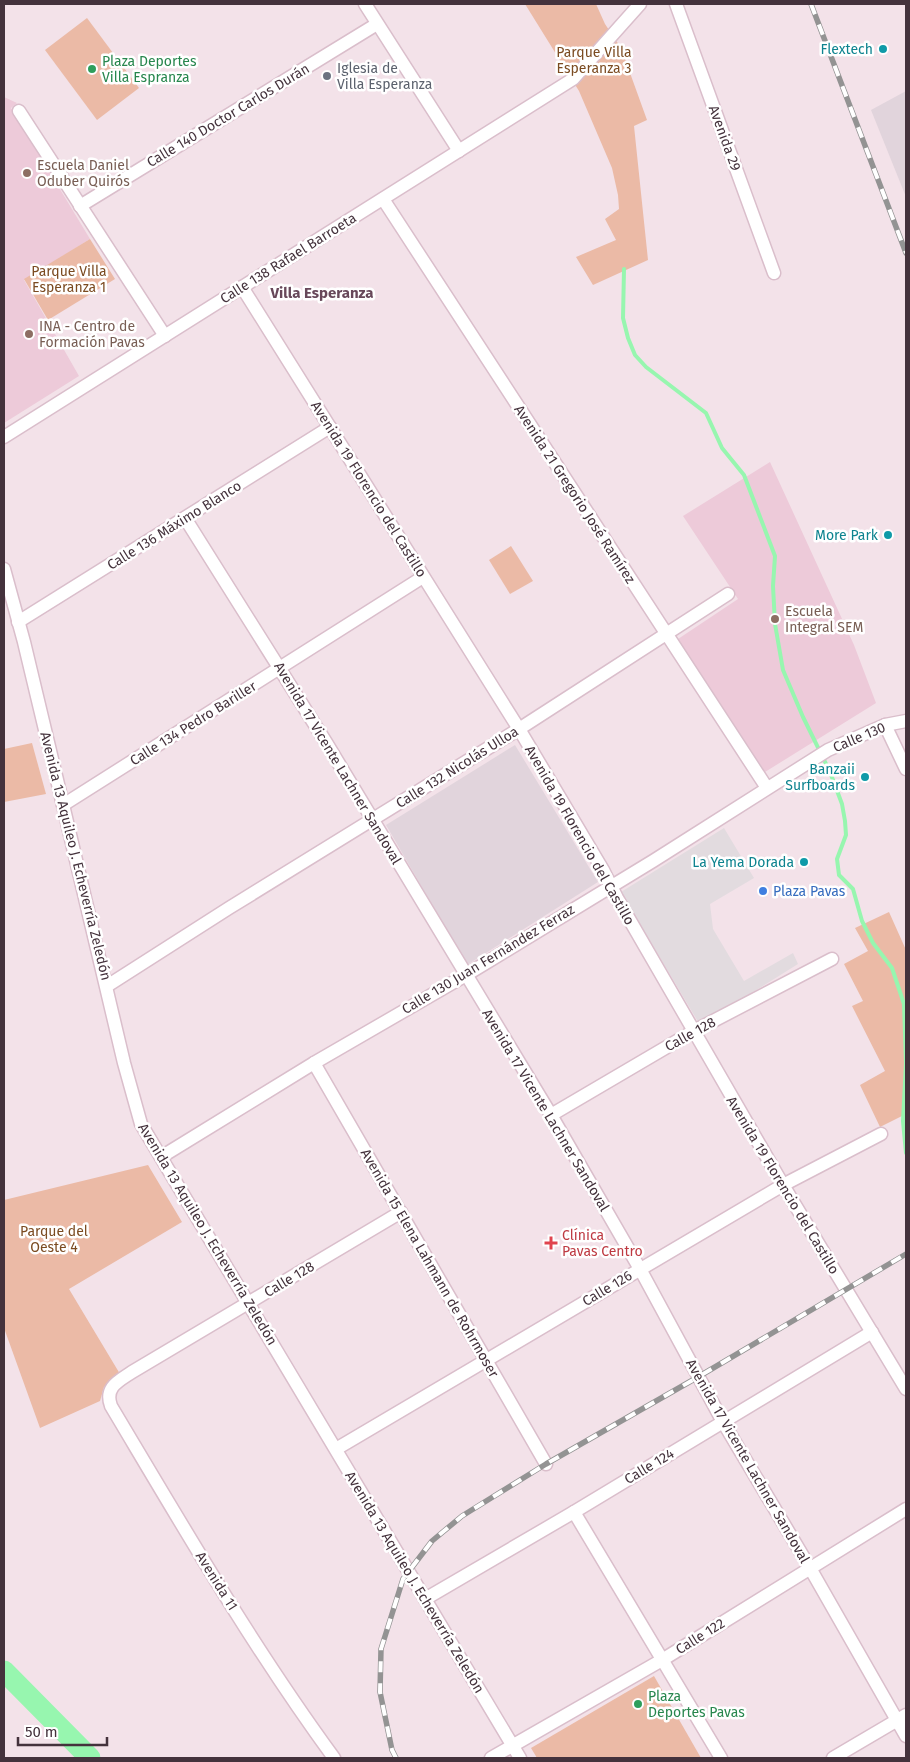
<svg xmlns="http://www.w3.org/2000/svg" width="910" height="1762" font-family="'Fira Sans',sans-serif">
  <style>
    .industrial { fill: #e1d4dc }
    .education { fill: #edcad9 }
    .green { fill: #ebbaa6 }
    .parking { fill: #e2dbdf }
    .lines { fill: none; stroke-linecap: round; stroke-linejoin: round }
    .stream { stroke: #97f6af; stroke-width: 4 }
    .river { stroke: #97f6af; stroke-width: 21 }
    .street-casing { stroke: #dabecb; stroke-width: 15 }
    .street { stroke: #fff; stroke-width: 12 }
    .rail-casing { stroke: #939393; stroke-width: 5.5 }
    .rail { stroke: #fff; stroke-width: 4; stroke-dasharray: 11; stroke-linecap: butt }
    .culture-dot { fill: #0f9aa8; stroke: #fff; stroke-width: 2 }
    .leisure-dot { fill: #2e9e5b; stroke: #fff; stroke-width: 2 }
    .worship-dot { fill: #6b7280; stroke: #fff; stroke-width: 2 }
    .education-dot { fill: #8d6e63; stroke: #fff; stroke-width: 2 }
    .shop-dot { fill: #3f7fe0; stroke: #fff; stroke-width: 2 }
    .health-dot { fill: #e0444e; stroke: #fff; stroke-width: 2 }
    .labels { text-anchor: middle; stroke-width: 5; stroke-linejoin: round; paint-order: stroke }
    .culture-label { font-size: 14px; fill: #0d838f; stroke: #fff; text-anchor: end }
    .park-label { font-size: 14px; fill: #7b4b21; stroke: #fff }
    .leisure-label { font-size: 14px; fill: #27864d; stroke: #fff; text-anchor: start }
    .worship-label { font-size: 14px; fill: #5b616d; stroke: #fff; text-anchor: start }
    .street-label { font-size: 14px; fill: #44323c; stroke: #fff }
    .education-label { font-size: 14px; fill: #785e54; stroke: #fff; text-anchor: start }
    .shop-label { font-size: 14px; fill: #366cbe; stroke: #fff; text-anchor: start }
    .health-label { font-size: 14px; fill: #be3a42; stroke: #fff; text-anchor: start }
    .neighbourhood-label { font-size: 15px; font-weight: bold; fill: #68485a; stroke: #fff }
  </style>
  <rect width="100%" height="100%" fill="#f3e2e9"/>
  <g class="industrial">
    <path d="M906,91V197L871,110Z"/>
    <path d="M515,745L598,882L467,965L386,825Z"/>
  </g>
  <g class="education">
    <path d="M4,97L17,103L11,108L90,239L24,280L79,376L4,423Z"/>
    <path d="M770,462L854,645L876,703L765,772L678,639L738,599L683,516Z"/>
  </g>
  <g class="green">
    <path d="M525,4H596L605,24L621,48L647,120L634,126L648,260L593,285L576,257L616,240L605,219L619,209L618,195L612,168L579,91Z"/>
    <path d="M87,18L139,88L97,120L45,50Z"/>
    <path d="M90,239L115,279L48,320L24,279Z"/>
    <path d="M511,546L533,581L510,594L489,560Z"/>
    <path d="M32,743L46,794L4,802V749Z"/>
    <path d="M889,912L906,950V1114L880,1127L860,1085L885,1071L852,1006L863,1001L844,964L868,951L855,928Z"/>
    <path d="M148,1165L182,1222L69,1289L120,1374L104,1387L100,1401L40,1428L4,1328V1200Z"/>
    <path d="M654,1676L701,1758H537L531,1748Z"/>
  </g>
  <path class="parking" d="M724,828L754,878L710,904L713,929L744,981L793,953L798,964L700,1025L621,892Z"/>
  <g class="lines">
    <path class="stream" d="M624,269L623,318L628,338L635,355L646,367L706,413L722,448L744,475L775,556L773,586L775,624L783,670L803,717L830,772L842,804L845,821L846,835L837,859L839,875L853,889L862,921L873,943L892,968L904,1004L906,1063L903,1121L906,1153"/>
    <path class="river" d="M4,1671L90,1758"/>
    <g class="street-casing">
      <g id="street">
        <path d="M365,4L459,151"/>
        <path d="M676,4L774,273"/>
        <path d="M19,111L165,336"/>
        <path d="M383,199L767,788"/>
        <path d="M80,206L377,24"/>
        <path d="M242,287L519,729L603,870L617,898L783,1185L906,1389"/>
        <path d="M4,437L573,79L640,4"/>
        <path d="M185,518L327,744L551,1115L640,1269L723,1422L810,1568L906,1736"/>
        <path d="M4,569L24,642L63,805L124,1063L141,1124L520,1758"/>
        <path d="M18,622L330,427"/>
        <path d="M885,725L906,769"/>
        <path d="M63,805L423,577"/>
        <path d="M107,986L229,908L519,729L728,594"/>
        <path d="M314,1063L546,1464"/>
        <path d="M551,1115L694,1031L832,959"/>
        <path d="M161,1157L314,1063L466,975L653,861L828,750L885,725L906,721"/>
        <path d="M336,1449L783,1185L881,1134"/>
        <path d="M574,1512L721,1758"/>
        <path d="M425,1599L574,1512L872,1332"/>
        <path d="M334,1758C252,1646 182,1525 111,1406C104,1387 119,1381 132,1372L401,1212"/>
        <path d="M491,1758L662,1660L906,1509"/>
        <path d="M833,1758L906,1715"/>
      </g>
    </g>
    <use href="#street" class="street"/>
    <g class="rail-casing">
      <g id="rail">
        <path d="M811,4L906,253"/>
        <path d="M396,1758L392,1750L380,1692L381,1649L403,1579L432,1541L462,1516L546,1464L698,1377L906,1254"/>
      </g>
    </g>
    <use href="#rail" class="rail"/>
  </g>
  <g class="culture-dot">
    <circle cx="883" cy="49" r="5"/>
    <circle cx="888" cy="535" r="5"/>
    <circle cx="865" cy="777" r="5"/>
    <circle cx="804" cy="862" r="5"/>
  </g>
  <g class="leisure-dot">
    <circle cx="92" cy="69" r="5"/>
    <circle cx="638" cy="1704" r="5"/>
  </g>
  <circle class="worship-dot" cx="327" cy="76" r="5"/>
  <g class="education-dot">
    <circle cx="27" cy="173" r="5"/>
    <circle cx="29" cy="334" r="5"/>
    <circle cx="775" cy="619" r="5"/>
  </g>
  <circle class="shop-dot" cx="763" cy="891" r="5"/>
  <path class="health-dot" d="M548.5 1235.5h5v5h5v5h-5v5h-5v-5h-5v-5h5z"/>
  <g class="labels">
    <g class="culture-label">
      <text x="873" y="54">Flextech</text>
      <text x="878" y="540">More Park</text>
      <text x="855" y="774">Banzaii<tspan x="855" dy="16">Surfboards</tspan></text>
      <text x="794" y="867">La Yema Dorada</text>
    </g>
    <g class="park-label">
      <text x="594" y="57">Parque Villa<tspan x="594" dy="16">Esperanza 3</tspan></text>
      <text x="69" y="276">Parque Villa<tspan x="69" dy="16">Esperanza 1</tspan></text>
      <text x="54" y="1236">Parque del<tspan x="54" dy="16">Oeste 4</tspan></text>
    </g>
    <g class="leisure-label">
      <text x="102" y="66">Plaza Deportes<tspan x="102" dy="16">Villa Espranza</tspan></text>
      <text x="648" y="1701">Plaza<tspan x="648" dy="16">Deportes Pavas</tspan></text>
    </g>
    <g class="worship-label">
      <text x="337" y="73">Iglesia de<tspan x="337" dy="16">Villa Esperanza</tspan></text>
    </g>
    <g class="street-label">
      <text transform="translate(228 115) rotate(-31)" y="5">Calle 140 Doctor Carlos Durán</text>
      <text transform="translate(725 138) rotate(70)" y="5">Avenida 29</text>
      <text transform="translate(288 258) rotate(-32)" y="5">Calle 138 Rafael Barroeta</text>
      <text transform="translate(369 489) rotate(58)" y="5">Avenida 19 Florencio del Castillo</text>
      <text transform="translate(575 494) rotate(57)" y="5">Avenida 21 Gregorio José Ramírez</text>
      <text transform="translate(174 525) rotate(-32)" y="5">Calle 136 Máximo Blanco</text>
      <text transform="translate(193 723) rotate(-32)" y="5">Calle 134 Pedro Bariller</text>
      <text transform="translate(859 737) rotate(-23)" y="5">Calle 130</text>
      <text transform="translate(338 763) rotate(59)" y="5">Avenida 17 Vicente Lachner Sandoval</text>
      <text transform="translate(457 767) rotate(-32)" y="5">Calle 132 Nicolás Ulloa</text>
      <text transform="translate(580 835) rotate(60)" y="5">Avenida 19 Florencio del Castillo</text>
      <text transform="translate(76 856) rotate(76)" y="5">Avenida 13 Aquileo J. Echeverría Zeledón</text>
      <text transform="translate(488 959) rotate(-31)" y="5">Calle 130 Juan Fernández Ferraz</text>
      <text transform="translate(690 1034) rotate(-29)" y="5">Calle 128</text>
      <text transform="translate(546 1110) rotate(59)" y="5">Avenida 17 Vicente Lachner Sandoval</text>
      <text transform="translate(783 1185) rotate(59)" y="5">Avenida 19 Florencio del Castillo</text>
      <text transform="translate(208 1234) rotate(59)" y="5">Avenida 13 Aquileo J. Echeverría Zeledón</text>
      <text transform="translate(430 1263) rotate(60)" y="5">Avenida 15 Elena Lahmann de Rohrmoser</text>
      <text transform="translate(289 1279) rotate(-31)" y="5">Calle 128</text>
      <text transform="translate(607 1288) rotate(-31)" y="5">Calle 126</text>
      <text transform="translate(748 1461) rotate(60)" y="5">Avenida 17 Vicente Lachner Sandoval</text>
      <text transform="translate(649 1466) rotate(-31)" y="5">Calle 124</text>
      <text transform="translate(217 1581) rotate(58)" y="5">Avenida 11</text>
      <text transform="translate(415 1582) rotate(59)" y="5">Avenida 13 Aquileo J. Echeverría Zeledón</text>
      <text transform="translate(700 1636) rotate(-32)" y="5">Calle 122</text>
    </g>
    <g class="education-label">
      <text x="37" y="170">Escuela Daniel<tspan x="37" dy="16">Oduber Quirós</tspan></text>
      <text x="39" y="331">INA - Centro de<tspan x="39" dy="16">Formación Pavas</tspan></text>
      <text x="785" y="616">Escuela<tspan x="785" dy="16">Integral SEM</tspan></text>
    </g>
    <g class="shop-label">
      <text x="773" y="896">Plaza Pavas</text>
    </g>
    <g class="health-label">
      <text x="562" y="1240">Clínica<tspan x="562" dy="16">Pavas Centro</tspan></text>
    </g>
    <g class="neighbourhood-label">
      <text x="322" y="298">Villa Esperanza</text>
    </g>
  </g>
  <rect width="910" height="1762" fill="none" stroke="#44323c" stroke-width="10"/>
  <path d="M18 1737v8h89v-8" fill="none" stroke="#44323c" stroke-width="2.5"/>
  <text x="25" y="1737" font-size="15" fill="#44323c" stroke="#ffffff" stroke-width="4" paint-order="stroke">50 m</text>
</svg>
